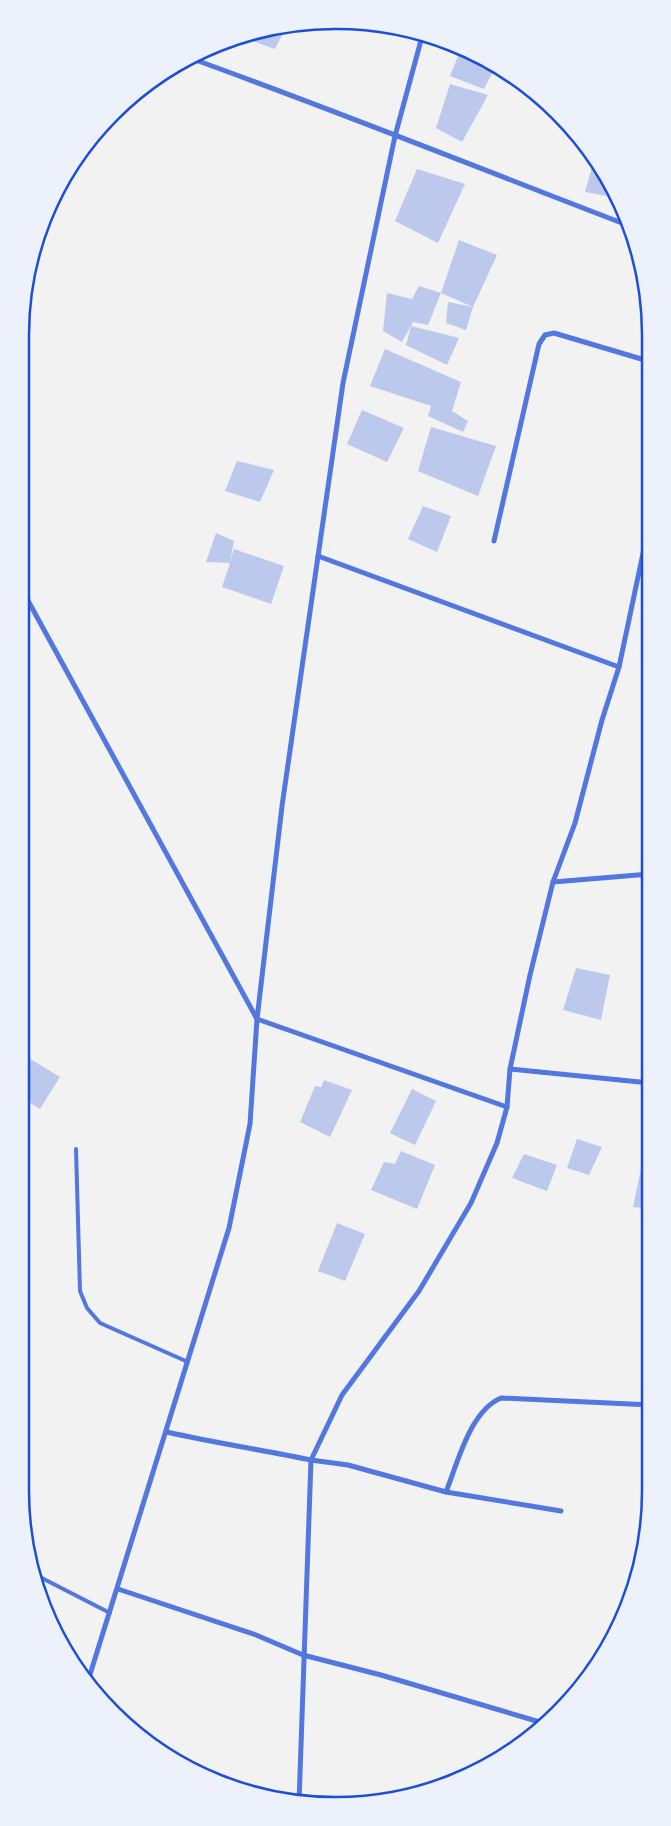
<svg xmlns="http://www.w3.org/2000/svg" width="671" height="1826" font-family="'Golos Text',sans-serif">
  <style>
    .building { fill: #bdc9ec }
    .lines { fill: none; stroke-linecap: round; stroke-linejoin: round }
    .service { stroke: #5277de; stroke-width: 4 }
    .minor { stroke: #5277de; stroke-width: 5 }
    .rim { fill: none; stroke: #1d4ed8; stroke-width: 2.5 }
  </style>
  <rect width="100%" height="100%" fill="#f2f2f2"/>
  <g class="building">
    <path d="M287,25L275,49L247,39Z"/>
    <path d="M461,49L496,65L484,89L450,76Z"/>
    <path d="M450,84L488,95L462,142L436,128Z"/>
    <path d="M594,160L614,190L613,197L585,192Z"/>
    <path d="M417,169L465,184L438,243L395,221Z"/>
    <path d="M459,240L497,255L473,307L441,293L428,325L413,322L402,342L383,331L387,293L412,299L419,286L441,293Z"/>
    <path d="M448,302L473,307L466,330L446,323Z"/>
    <path d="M411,326L459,338L447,365L406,345Z"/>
    <path d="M385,349L461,382L452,411L468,421L463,432L428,416L431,406L370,386Z"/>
    <path d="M362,410L404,428L387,462L347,444Z"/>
    <path d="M431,427L496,446L478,496L418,471Z"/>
    <path d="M237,461L274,470L260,502L225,491Z"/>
    <path d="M423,506L451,516L437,552L408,539Z"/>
    <path d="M216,533L234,541L230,561L234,549L284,566L271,604L222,587L230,563L206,562Z"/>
    <path d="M576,968L610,975L601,1020L563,1010Z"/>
    <path d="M22,1054L60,1077L40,1109L20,1097V1057Z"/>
    <path d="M324,1080L352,1090L330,1137L300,1122L315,1086L321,1087Z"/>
    <path d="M412,1089L436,1101L415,1145L390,1133Z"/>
    <path d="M577,1139L602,1147L589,1175L567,1168Z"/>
    <path d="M646,1145H650V1209L633,1207Z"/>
    <path d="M401,1151L435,1165L417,1209L371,1190L384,1162L395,1164Z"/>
    <path d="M524,1154L557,1165L547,1191L512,1178Z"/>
    <path d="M337,1223L365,1234L345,1281L318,1271Z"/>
  </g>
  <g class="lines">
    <g class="service">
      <path d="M76,1149L80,1291L87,1308L100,1323L188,1362"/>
      <path d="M34,1574L110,1613"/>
    </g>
    <g class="minor">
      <path d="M190,58C337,111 481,169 627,225"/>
      <path d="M494,541L539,344L545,335L554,333L648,361"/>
      <path d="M318,556L619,667"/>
      <path d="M20,586L257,1019L507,1107"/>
      <path d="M553,882L650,874"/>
      <path d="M510,1069L650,1083"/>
      <path d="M167,1432C215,1443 263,1450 311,1460L342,1395L419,1291L471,1203L497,1143L507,1107L510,1069L530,975L553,882L575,823L602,720L619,667L649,525"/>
      <path d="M446,1492L561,1511"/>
      <path d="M118,1589L256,1635L303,1655L381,1675L543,1723"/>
      <path d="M88,1681L229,1228L250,1124L257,1019L282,806L343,383L395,136L423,33"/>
      <path d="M299,1803L311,1460L348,1465L446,1492C458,1462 470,1411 501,1398L651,1405"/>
    </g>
  </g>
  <path d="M0 0H671V1826H0ZM335 29H336A306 306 0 0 1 642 335V1491A306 306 0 0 1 336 1797H335A306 306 0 0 1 29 1491V335A306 306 0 0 1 335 29Z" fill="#edf1fc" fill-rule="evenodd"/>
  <path class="rim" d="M335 29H336A306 306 0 0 1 642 335V1491A306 306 0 0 1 336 1797H335A306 306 0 0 1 29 1491V335A306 306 0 0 1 335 29Z"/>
</svg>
